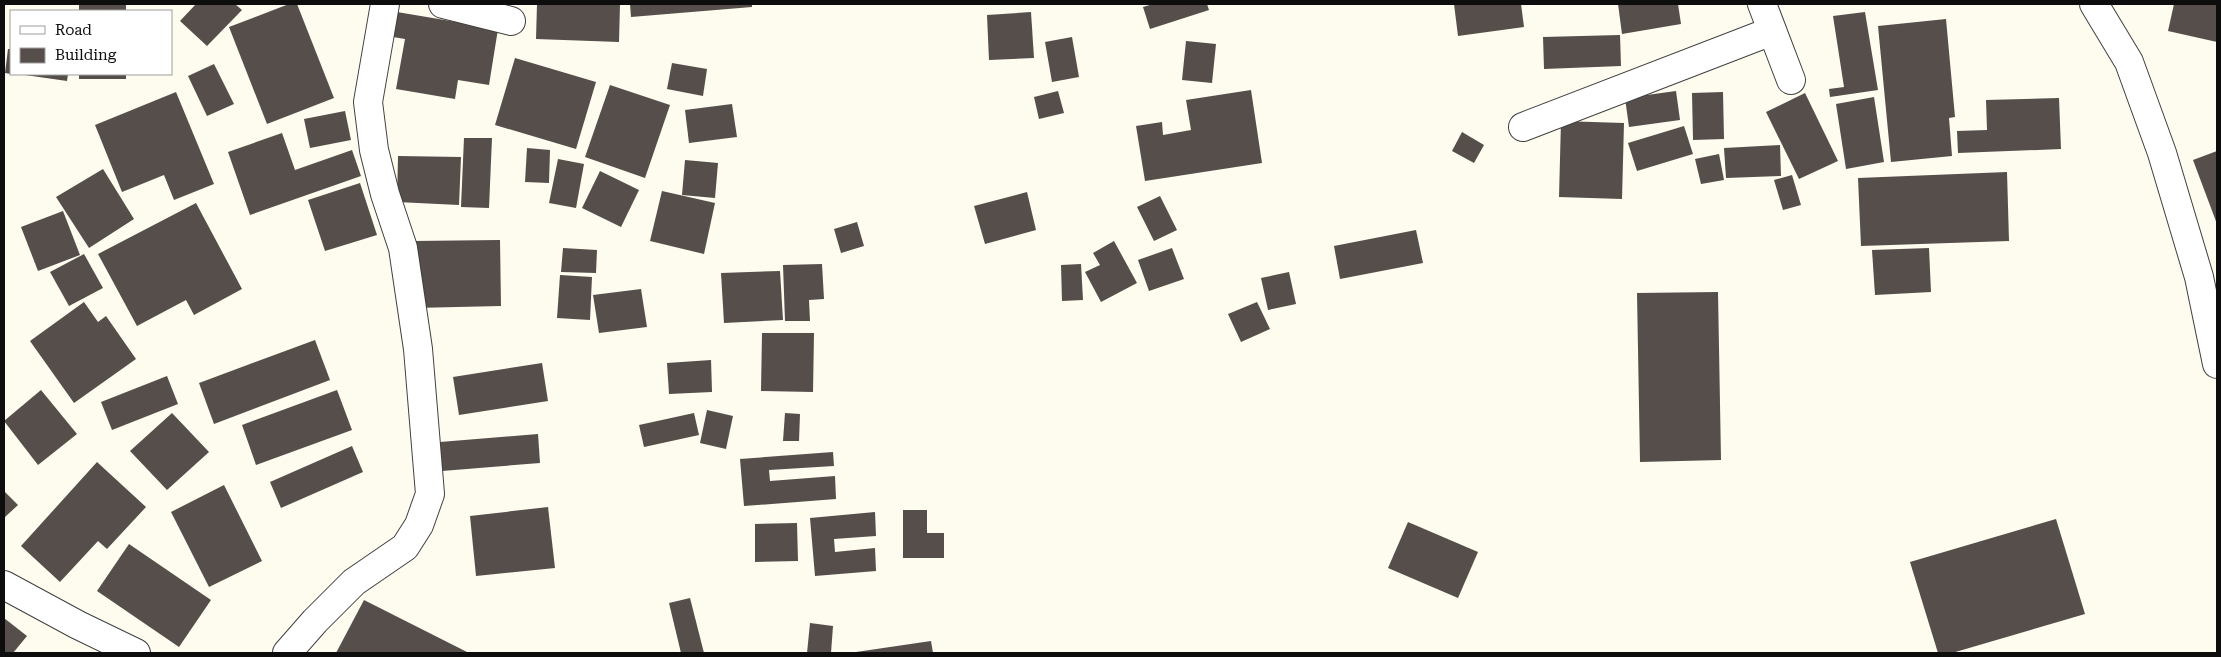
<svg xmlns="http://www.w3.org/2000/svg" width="2221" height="657" font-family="'Roboto Serif',serif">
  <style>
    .building { fill: #554e4a }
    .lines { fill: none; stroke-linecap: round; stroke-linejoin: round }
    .street-casing { stroke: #404040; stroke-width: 30 }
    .street { stroke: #fff; stroke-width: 28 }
  </style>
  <rect width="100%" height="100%" fill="#fefbef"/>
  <g class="building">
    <rect x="79" y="4" width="47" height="7"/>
    <path d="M196,4H235L242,10L207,46L180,21Z"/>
    <path d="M289,4H297L334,98L267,124L229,27Z"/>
    <path d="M537,4H620L619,42L536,39Z"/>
    <path d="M630,4H752V7L631,17Z"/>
    <path d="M1153,4H1207L1209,10L1150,29L1143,7Z"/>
    <path d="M1454,4H1521L1524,27L1458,36Z"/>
    <path d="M1618,4H1678L1681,24L1622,34Z"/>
    <path d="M2174,4H2217V42L2168,31Z"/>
    <path d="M397,12L498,29L489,85L458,80L455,99L396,89L405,39L393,37Z"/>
    <path d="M1031,12L1034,58L989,60L987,15Z"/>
    <path d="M1865,12L1878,90L1830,97L1829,89L1844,87L1833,16Z"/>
    <path d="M1946,19L1955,117L1949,118L1952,156L1891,162L1878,26Z"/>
    <path d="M1620,35L1621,66L1544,69L1543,37Z"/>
    <path d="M1072,37L1079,77L1052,82L1045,42Z"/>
    <path d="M1186,41L1216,44L1212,83L1182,80Z"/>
    <path d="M8,49H11V74L5,73Z"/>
    <path d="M515,58L596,82L576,149L495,125Z"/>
    <path d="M672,63L707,69L703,96L667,89Z"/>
    <path d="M214,64L234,104L207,116L188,76Z"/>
    <path d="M18,74H68L67,81Z"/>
    <rect x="79" y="74" width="47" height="5"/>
    <path d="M610,85L670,105L645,178L585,157Z"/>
    <path d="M1251,90L1262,163L1145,181L1136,126L1162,122L1163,135L1191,130L1186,100Z"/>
    <path d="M1058,91L1064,113L1039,119L1034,97Z"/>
    <path d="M1676,91L1680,120L1629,127L1625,98Z"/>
    <path d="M176,92L214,184L174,200L164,175L122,192L95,125Z"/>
    <path d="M1723,92L1724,139L1693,140L1692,93Z"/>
    <path d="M1805,93L1838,161L1799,179L1766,112Z"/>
    <path d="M1874,97L1884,162L1846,169L1836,104Z"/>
    <path d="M2059,98L2061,149L1958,153L1957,131L1987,130L1986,100Z"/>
    <path d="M732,104L737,137L689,143L685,110Z"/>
    <path d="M345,111L351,140L310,148L304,119Z"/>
    <path d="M1561,121L1624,123L1622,199L1559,197Z"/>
    <path d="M1684,126L1693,154L1637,171L1628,143Z"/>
    <path d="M1462,132L1484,145L1474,163L1452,151Z"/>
    <path d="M282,133L295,170L352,150L361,176L250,215L228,152Z"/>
    <path d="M464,138H492L489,208L461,207Z"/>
    <path d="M1780,145L1781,176L1726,178L1724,148Z"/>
    <path d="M527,148L550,150L549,183L525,182Z"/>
    <path d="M2217,151V224L2193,160Z"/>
    <path d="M1719,154L1724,180L1701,184L1695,159Z"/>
    <path d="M398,156L461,157L459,205L397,202Z"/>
    <path d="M558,159L584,164L576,208L549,203Z"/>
    <path d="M685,160L718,163L715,198L682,195Z"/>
    <path d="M103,169L134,219L89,248L56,197Z"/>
    <path d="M600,171L639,190L621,227L582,208Z"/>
    <path d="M2007,172L2009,241L1861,246L1858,178Z"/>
    <path d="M1792,175L1801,205L1783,210L1774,180Z"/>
    <path d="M360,183L377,235L325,251L308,200Z"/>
    <path d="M662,191L715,203L704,254L650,241Z"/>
    <path d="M1027,192L1036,230L985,244L974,206Z"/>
    <path d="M1160,196L1177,230L1154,241L1137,207Z"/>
    <path d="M196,203L242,289L194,315L186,300L137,326L98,254Z"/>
    <path d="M63,211L80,255L38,271L21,227Z"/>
    <path d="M857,222L864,246L841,253L834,229Z"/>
    <path d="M1416,230L1423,263L1340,279L1334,246Z"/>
    <path d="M500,240L501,306L413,308V241Z"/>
    <path d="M1114,241L1137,283L1101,302L1085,272L1100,265L1093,253Z"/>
    <path d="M563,248L597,250L596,273L561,272Z"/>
    <path d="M1172,248L1184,279L1149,291L1138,260Z"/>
    <path d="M1929,248L1931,292L1875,295L1872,250Z"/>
    <path d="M84,254L103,288L69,306L50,272Z"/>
    <path d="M822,264L824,299L809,300L810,321H785L783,265Z"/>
    <path d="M1081,264L1083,300L1062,301L1061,265Z"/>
    <path d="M780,271L783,320L724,323L721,273Z"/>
    <path d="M1289,272L1296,304L1268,310L1261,278Z"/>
    <path d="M560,275L592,277L590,320L557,318Z"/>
    <path d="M641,289L647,327L599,333L593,295Z"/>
    <path d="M1718,292L1721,460L1640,462L1637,293Z"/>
    <path d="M84,302L98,322L106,316L136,359L74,403L30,341Z"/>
    <path d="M1257,302L1270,329L1241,342L1228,314Z"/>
    <path d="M762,333H814L813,392L761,391Z"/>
    <path d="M315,340L330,380L214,424L199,383Z"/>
    <path d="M711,360L712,392L669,394L667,363Z"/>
    <path d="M542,363L548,401L459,415L453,377Z"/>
    <path d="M167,376L178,404L112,430L101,402Z"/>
    <path d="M41,390L77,434L38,465L4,421Z"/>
    <path d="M337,390L352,430L256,465L242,425Z"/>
    <path d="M707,410L733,416L726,449L700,443Z"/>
    <path d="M172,413L209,452L167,490L130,451Z"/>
    <path d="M694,413L699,435L644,447L639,425Z"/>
    <path d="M785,413L800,414L799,441H783Z"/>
    <path d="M538,434L540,463L442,471L440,442Z"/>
    <path d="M352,446L363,472L281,508L270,482Z"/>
    <path d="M833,452L834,466L769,470L770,481L835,476L836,499L744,506L740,459Z"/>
    <path d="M97,462L146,507L107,549L98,541L60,582L21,546Z"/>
    <path d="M224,485L262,561L209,587L171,512Z"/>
    <path d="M4,491L18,505L4,518Z"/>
    <path d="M548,507L555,568L476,576L470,516Z"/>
    <path d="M903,510H927V533H944V558H903Z"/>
    <path d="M875,512L876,536L834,539L835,552L875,548L876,571L815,576L810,518Z"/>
    <path d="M2056,519L2085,614L1952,653H1938L1910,562Z"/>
    <path d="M1408,522L1478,552L1458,598L1388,568Z"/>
    <path d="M797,523L798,561L755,562V524Z"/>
    <path d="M129,544L211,600L179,647L97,591Z"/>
    <path d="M690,598L704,653H681L669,603Z"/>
    <path d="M364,600L469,653H336Z"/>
    <path d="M4,618L27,636L13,653H4Z"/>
    <path d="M810,623L833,626L831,653H807Z"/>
    <path d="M931,641L933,653H856V652Z"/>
  </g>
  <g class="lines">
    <g class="street-casing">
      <g id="street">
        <path d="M443,4L511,21"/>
        <path d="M1762,4L1791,80"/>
        <path d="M2094,4L2129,62L2162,153L2199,277L2217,364"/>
        <path d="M1523,127L1772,31"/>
        <path d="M4,585L78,625L136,653"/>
        <path d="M287,653L315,621L354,582L405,547L419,525L430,494L418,349L403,248L385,194L374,150L368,102L385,4"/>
      </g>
    </g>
    <use href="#street" class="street"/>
  </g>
  <rect width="2221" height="657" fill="none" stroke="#0d0d0d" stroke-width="10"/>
  <rect x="10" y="10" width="162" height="65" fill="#ffffff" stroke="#9e9e9e"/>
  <rect x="20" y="26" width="25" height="8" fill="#ffffff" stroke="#9e9e9e"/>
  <text x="55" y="35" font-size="15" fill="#0d0d0d">Road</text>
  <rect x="20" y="48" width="25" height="15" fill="#554e4a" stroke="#9e9e9e"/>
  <text x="55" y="60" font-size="15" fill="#0d0d0d">Building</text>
</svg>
